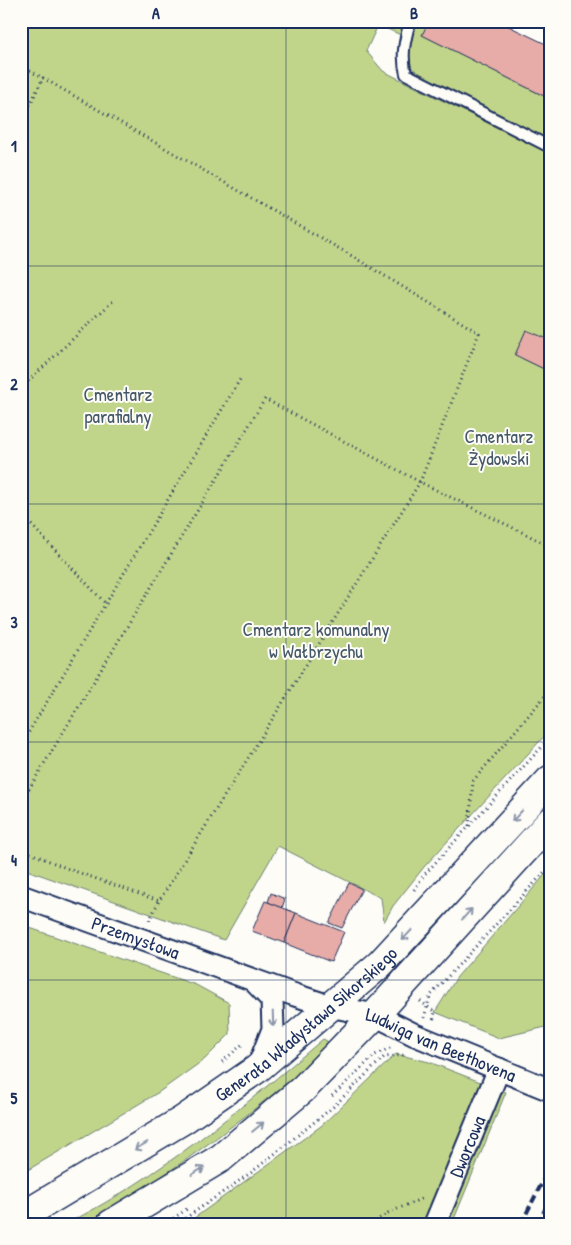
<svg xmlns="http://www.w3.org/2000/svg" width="571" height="1245" font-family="'Patrick Hand',sans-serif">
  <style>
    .green { fill: #c1d58a; stroke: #6e8274 }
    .building { fill: #e7aca7; stroke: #1b2f5e }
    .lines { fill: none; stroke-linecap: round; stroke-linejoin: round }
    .lane-casing { stroke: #1b2f5e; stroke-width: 14 }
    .street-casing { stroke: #1b2f5e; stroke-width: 25 }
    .secondary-casing { stroke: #1b2f5e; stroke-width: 31 }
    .path { stroke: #1b2f5e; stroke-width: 3; stroke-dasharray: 1 4; stroke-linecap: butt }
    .lane { stroke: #fdfcf7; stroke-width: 10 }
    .street { stroke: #fdfcf7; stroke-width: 21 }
    .secondary { stroke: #fdfcf7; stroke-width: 28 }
    .rail { stroke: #1b2f5e; stroke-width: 4; stroke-dasharray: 8 4; stroke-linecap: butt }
    .oneway { stroke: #8c96aa }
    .grid { fill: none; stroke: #1b2f5e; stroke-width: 1; stroke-opacity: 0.55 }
    .labels { text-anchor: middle; stroke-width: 4; stroke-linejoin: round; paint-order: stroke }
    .park-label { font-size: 19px; fill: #445869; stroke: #fdfcf7 }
    .street-label { font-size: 19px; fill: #1b2f5e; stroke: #fdfcf7 }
    .neatline { fill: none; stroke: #1b2f5e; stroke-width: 2 }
    .grid-label { font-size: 16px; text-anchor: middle; font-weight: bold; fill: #1b2f5e }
  </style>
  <rect width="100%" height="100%" fill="#fdfcf7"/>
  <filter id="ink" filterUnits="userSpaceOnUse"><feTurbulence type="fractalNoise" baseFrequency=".02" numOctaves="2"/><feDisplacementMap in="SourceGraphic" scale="10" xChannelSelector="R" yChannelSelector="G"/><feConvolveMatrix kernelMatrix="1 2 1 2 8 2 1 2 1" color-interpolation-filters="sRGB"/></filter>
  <g filter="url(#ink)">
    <g class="green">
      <path d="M21,21H394L405,27L401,35L378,25L366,51L383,71L550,154V730L424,867L393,906L384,922L381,898L278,846L224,940L21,868Z"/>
      <path d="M415,21H429L423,35L550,99V140L417,72L411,67L408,40Z"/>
      <path d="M550,795V812L399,976L391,968Z"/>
      <path d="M550,869V1026L499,1038L435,1012L457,977Z"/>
      <path d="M21,925L196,985L229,1003L230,1034L205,1059L159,1092L21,1174Z"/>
      <path d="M323,1039L327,1041L329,1047C256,1111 180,1168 97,1217L84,1224H66C161,1176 242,1108 323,1039Z"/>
      <path d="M396,1054L429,1062L506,1092L452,1224H186L321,1126Z"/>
    </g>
    <g class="building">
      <path d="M429,21H498L550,46V99L422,35Z"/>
      <path d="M526,330L550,340V372L515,355Z"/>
      <path d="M349,883L362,889L342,928L329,923Z"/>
      <path d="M271,893L285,899L282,908L268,902Z"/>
      <path d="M265,901L296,913L284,943L252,931Z"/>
      <path d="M296,913L344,932L331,962L284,943Z"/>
    </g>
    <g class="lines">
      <g class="lane-casing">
        <path id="lane" d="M410,21C405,40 401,55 406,74L550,147"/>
      </g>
      <g class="street-casing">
        <g id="street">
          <path id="s1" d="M21,896L295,995L329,1006L375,1015L415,1035L550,1090"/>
          <path d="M253,980L272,1000L273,1029L258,1067"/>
          <path id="s2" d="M435,1224L499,1069"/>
        </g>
      </g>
      <g class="secondary-casing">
        <g id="secondary">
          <path id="s3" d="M21,1217L183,1120L257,1069L380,964L550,780"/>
          <path d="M111,1224L221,1158L303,1089L375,1015L550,822"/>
        </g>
      </g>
      <g class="path">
        <path d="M21,66L43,78"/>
        <path d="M21,123L43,78L347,253L479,333L420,482L159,901L149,921"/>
        <path d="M21,388L115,299"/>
        <path d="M21,514L107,605"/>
        <path d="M21,745L242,376"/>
        <path d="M21,802L265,399L420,482L550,546"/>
        <path d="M469,826L473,781L550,690"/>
        <path d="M21,849L66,868L159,901"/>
        <path d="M414,890L424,875L550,738"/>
        <path d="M420,1001L435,1012L433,1022"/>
        <path d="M424,1018L430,996L550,866"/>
        <path d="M222,1062L244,1043"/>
        <path d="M332,1096L375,1055L392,1047"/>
        <path d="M165,1224L187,1209"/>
        <path d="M177,1224L252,1172L333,1107L384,1057L406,1055"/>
        <path d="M371,1224L388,1213L423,1198"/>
      </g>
      <use href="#lane" class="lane"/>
      <use href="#street" class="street"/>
      <use href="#secondary" class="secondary"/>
      <g class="rail">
        <path d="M521,1224L550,1167"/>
        <path d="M538,1224L550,1199"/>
      </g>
    </g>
    <defs><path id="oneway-shaft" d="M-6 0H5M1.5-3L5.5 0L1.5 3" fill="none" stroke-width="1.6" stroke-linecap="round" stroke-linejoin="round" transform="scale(1.25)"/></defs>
    <g class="oneway">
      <use href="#oneway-shaft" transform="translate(517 816) rotate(133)"/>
      <use href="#oneway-shaft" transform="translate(467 914) rotate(-48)"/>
      <use href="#oneway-shaft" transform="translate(407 935) rotate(133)"/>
      <use href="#oneway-shaft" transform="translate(273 1019) rotate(88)"/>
      <use href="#oneway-shaft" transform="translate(258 1127) rotate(-40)"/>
      <use href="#oneway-shaft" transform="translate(141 1146) rotate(149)"/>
      <use href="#oneway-shaft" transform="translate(198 1171) rotate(-31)"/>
    </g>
  </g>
  <path class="grid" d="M286,21V1224M21,266H550M21,504H550M21,742H550M21,980H550"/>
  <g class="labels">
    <g class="park-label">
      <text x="118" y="401">Cmentarz<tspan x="118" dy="22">parafialny</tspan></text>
      <text x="499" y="443">Cmentarz<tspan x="499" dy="22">Żydowski</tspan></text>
      <text x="316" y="636">Cmentarz komunalny<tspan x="316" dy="22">w Wałbrzychu</tspan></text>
    </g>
    <g class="street-label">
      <text dy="7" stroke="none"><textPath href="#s1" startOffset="122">Przemysłowa</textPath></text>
      <text dy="7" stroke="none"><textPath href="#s3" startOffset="345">Generała Władysława Sikorskiego</textPath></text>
      <text dy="7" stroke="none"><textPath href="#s1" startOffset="446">Ludwiga van Beethovena</textPath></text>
      <text dy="7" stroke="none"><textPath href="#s2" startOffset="84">Dworcowa</textPath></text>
    </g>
  </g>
  <rect width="571" height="1245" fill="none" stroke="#fdfcf7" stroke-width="55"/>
  <rect x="28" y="28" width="516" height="1190" class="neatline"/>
  <g class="grid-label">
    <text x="156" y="19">A</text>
    <text x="414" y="19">B</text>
    <text x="14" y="152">1</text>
    <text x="14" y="390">2</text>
    <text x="14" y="628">3</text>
    <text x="14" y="866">4</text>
    <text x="14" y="1104">5</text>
  </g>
</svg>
